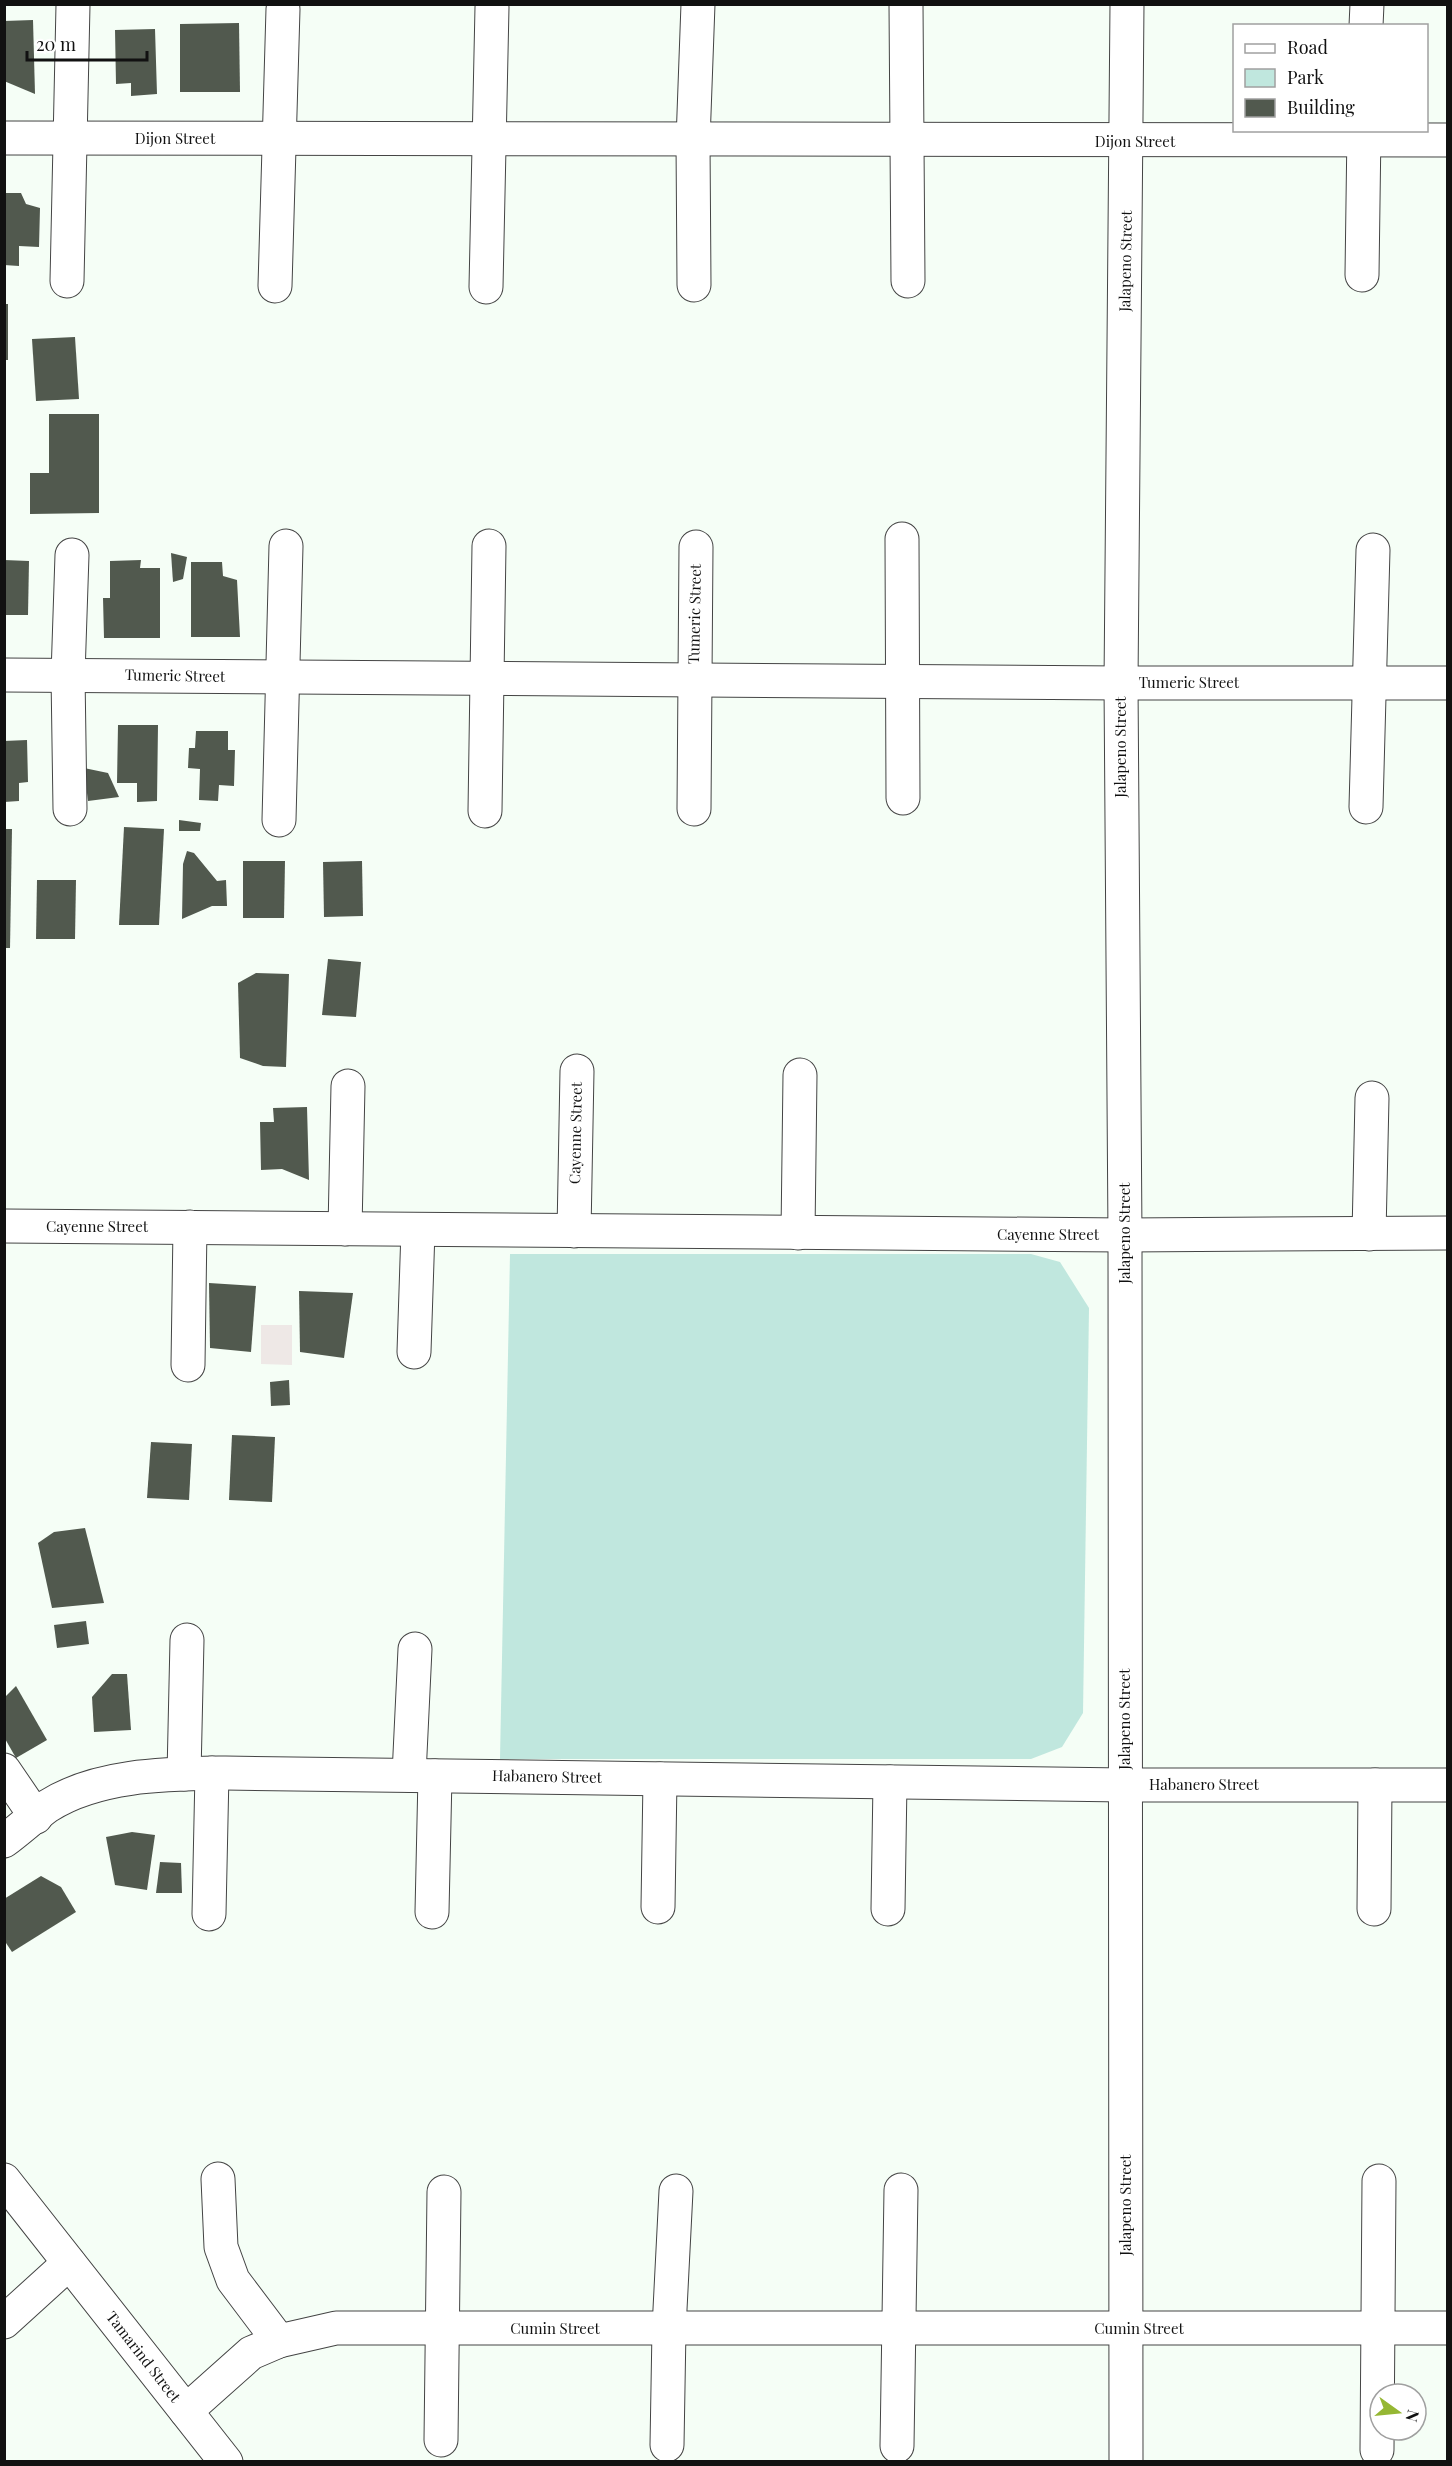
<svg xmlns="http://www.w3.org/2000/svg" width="1452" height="2466" font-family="'Playfair Display',serif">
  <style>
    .industrial { fill: #eee8e6 }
    .green { fill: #c0e7de }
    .building { fill: #51594e }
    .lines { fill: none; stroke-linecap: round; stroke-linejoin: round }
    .minor-casing { stroke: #444; stroke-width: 35 }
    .minor { stroke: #fff; stroke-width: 33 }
    .labels { text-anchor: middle; stroke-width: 6; stroke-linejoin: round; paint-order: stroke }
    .street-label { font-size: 15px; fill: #111; stroke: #fff }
  </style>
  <rect width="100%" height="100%" fill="#f5fef6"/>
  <path class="industrial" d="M261,1325H292V1365L261,1364Z"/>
  <path class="green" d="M510,1254H1031L1060,1262L1089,1308L1083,1713L1062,1747L1031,1759H500Z"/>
  <g class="building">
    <path d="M33,20L35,94L4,81V21Z"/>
    <path d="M239,23L240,92H180V24Z"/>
    <path d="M155,29L157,94L131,96V83L116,84L115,30Z"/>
    <path d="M4,193H21L26,204L40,208L39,247L19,246V266L4,265Z"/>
    <rect x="4" y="304" width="4" height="56"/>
    <path d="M75,337L79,399L36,401L32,339Z"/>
    <path d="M49,414H99V513L30,514V473H49Z"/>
    <path d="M171,553L187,557L183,579L173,582Z"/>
    <path d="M4,560L29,561L28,615H4Z"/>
    <path d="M141,560L140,568H160V638H104L103,598H110V561Z"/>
    <path d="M191,562H222L223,576L237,580L240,637H191Z"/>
    <path d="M118,725H158L157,801L137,802V783H117Z"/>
    <path d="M196,731H228V750H235L234,786L219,785L218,801L199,800L200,769L188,768L189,748H195Z"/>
    <path d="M27,740L28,782L19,783V801L4,802V741Z"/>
    <path d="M84,768L108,773L119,797L88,801Z"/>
    <path d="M179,820L201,823L200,831H179Z"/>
    <path d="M124,827L164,829L159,925H119Z"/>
    <path d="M4,829H12L10,948H4Z"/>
    <path d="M187,851L194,853L217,881L226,880L227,906H212L182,919L183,864Z"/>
    <path d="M243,861H285L284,918H243Z"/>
    <path d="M362,861L363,916L324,917L323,862Z"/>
    <path d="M37,880H76L75,939H36Z"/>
    <path d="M328,959L361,962L356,1017L322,1015Z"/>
    <path d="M256,973L289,974L286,1067L263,1066L240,1058L238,983Z"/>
    <path d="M307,1107L309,1180L282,1169L261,1170L260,1122H274L273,1108Z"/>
    <path d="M209,1283L256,1286L251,1352L210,1348Z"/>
    <path d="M299,1291L353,1293L344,1358L300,1352Z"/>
    <path d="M289,1380L290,1405L271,1406L270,1382Z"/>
    <path d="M232,1435L275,1437L272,1502L229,1500Z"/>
    <path d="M151,1442L192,1444L189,1500L147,1498Z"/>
    <path d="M85,1528L104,1603L52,1608L38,1543L54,1532Z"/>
    <path d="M86,1621L89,1644L57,1648L54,1625Z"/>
    <path d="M112,1674H127L131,1730L94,1732L92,1697Z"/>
    <path d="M16,1686L47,1740L16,1758L4,1737V1698Z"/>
    <path d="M132,1832L155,1835L147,1890L115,1885L106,1837Z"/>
    <path d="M160,1862L181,1863L182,1893H156Z"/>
    <path d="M41,1876L61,1887L76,1912L12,1952L4,1940V1899Z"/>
  </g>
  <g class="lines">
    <g class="minor-casing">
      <g id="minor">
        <path d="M906,4L908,281"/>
        <path d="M1366,26L1367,4"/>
        <path d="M4,138L1448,140"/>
        <path d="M1362,275L1364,130"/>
        <path d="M67,281L73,5"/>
        <path d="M694,285L693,141L698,4"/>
        <path d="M275,286L283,9"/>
        <path d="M486,287L492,7"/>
        <path d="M902,539L903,798"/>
        <path d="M4,675L1121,683H1448"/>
        <path d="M1366,807L1373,550"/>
        <path d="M70,809L68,675L72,555"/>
        <path d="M694,809L696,547"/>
        <path d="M485,811L489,546"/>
        <path d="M279,820L286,546"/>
        <path d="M4,1226L1125,1235L1448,1233"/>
        <path d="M345,1229L348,1086"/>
        <path d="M574,1231L577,1071"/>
        <path d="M798,1233L800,1075"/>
        <path d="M1369,1234L1372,1098"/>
        <path d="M414,1352L418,1230"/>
        <path d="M188,1365L190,1227"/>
        <path d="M4,1770L36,1817"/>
        <path d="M184,1774L187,1640"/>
        <path d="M409,1775L415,1649"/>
        <path d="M4,1841C19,1830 33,1817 48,1806C98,1774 168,1774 225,1773L1125,1785H1448"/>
        <path d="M658,1907L660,1779"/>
        <path d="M888,1909L890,1782"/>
        <path d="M1374,1909L1375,1785"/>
        <path d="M432,1912L435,1776"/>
        <path d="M209,1914L212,1773"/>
        <path d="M218,2179L221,2247L233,2280L279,2341"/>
        <path d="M4,2180L226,2462"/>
        <path d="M4,2322L69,2263"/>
        <path d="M186,2411L251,2353L279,2341L336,2328H1448"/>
        <path d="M441,2440L444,2192"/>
        <path d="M667,2445L669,2329L676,2191"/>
        <path d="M897,2446L901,2190"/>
        <path d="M1377,2450L1379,2181"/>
        <path d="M1126,2462L1125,1235L1121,683L1127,4"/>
      </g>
    </g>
    <use href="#minor" class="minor"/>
  </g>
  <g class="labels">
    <g class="street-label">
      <text x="175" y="144">Dijon Street</text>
      <text x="1135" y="147">Dijon Street</text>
      <text transform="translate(1126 261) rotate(-89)" y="5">Jalapeno Street</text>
      <text transform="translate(695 614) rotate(-89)" y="5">Tumeric Street</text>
      <text transform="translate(175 676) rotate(1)" y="5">Tumeric Street</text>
      <text x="1189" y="688">Tumeric Street</text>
      <text transform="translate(1121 747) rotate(-90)" y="5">Jalapeno Street</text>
      <text transform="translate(576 1133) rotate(-89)" y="5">Cayenne Street</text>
      <text x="97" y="1232">Cayenne Street</text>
      <text transform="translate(1125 1233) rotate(-90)" y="5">Jalapeno Street</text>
      <text x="1048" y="1240">Cayenne Street</text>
      <text transform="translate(1125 1719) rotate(-90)" y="5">Jalapeno Street</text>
      <text transform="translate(547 1777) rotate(1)" y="5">Habanero Street</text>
      <text x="1204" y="1790">Habanero Street</text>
      <text transform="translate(1126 2205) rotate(-90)" y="5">Jalapeno Street</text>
      <text x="555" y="2334">Cumin Street</text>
      <text x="1139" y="2334">Cumin Street</text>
      <text transform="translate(143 2357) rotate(52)" y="5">Tamarind Street</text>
    </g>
  </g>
  <rect width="1452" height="2466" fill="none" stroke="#111111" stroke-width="12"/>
  <rect x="1233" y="24" width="195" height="108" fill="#ffffff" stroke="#a0a0a0" stroke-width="1.5"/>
  <rect x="1245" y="44" width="30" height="9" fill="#ffffff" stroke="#a0a0a0" stroke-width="1.5"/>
  <text x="1287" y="54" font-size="18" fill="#111111">Road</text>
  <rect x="1245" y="69" width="30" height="18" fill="#c0e7de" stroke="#a0a0a0" stroke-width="1.5"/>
  <text x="1287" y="84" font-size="18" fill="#111111">Park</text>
  <rect x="1245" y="99" width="30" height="18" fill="#51594e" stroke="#a0a0a0" stroke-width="1.5"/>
  <text x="1287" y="114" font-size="18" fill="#111111">Building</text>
  <g transform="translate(1398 2412) rotate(105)"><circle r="28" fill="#ffffff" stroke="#a0a0a0" stroke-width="1.5"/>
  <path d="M0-4.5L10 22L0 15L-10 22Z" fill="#95b733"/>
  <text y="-9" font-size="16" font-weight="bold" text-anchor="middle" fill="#111111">N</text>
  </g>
  <path d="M27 51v9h120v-9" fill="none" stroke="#111111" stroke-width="3"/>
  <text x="36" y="51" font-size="18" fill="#111111" stroke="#ffffff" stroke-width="4.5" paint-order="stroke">20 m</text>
</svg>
